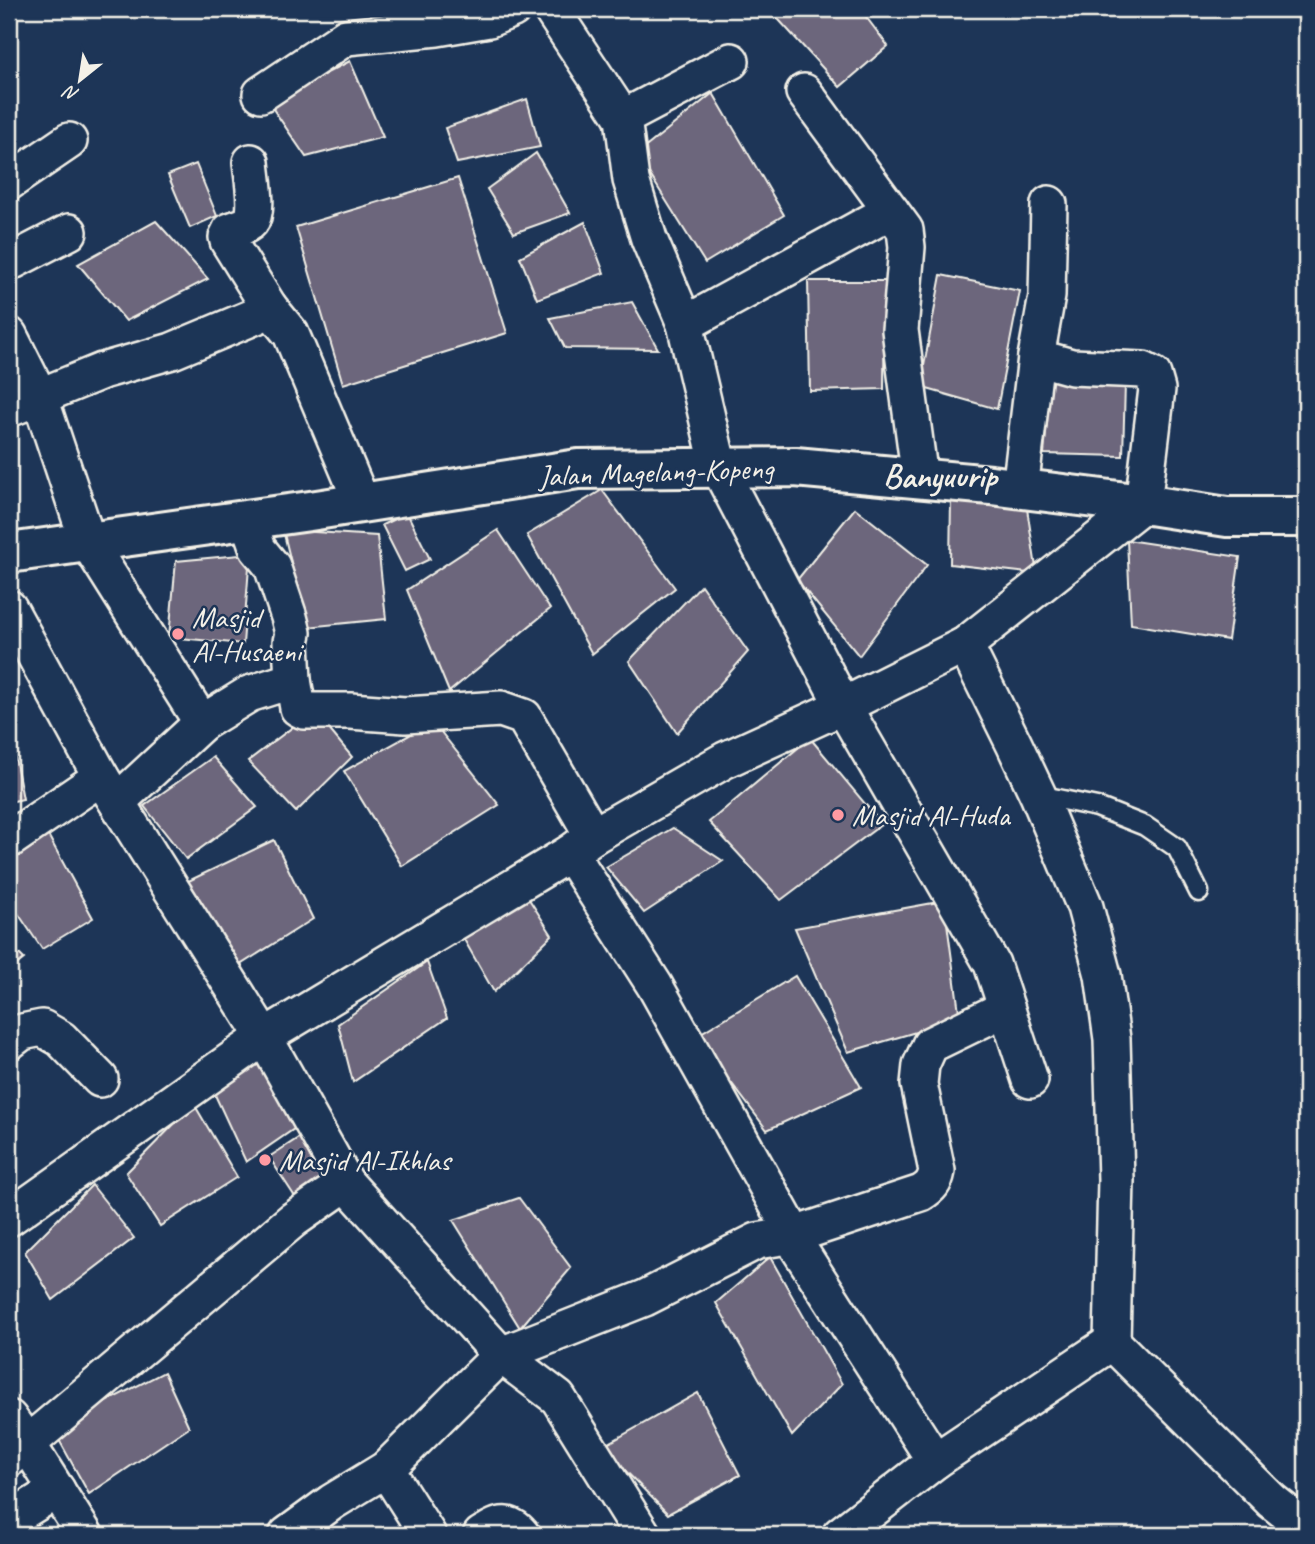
<svg xmlns="http://www.w3.org/2000/svg" width="1315" height="1544" font-family="Caveat,sans-serif">
  <style>
    .building { fill: #6c667c; stroke: #f4f1e8; stroke-width: 2 }
    .lines { fill: none; stroke-linecap: round; stroke-linejoin: round }
    .lane-casing { stroke: #f4f1e8; stroke-width: 23 }
    .street-casing { stroke: #f4f1e8; stroke-width: 40 }
    .primary-casing { stroke: #f4f1e8; stroke-width: 44 }
    .lane { stroke: #1d3557; stroke-width: 18 }
    .street { stroke: #1d3557; stroke-width: 35 }
    .primary { stroke: #1d3557; stroke-width: 38 }
    .poi-dot { fill: #ff9aa2; stroke: #1d3557; stroke-width: 2.5 }
    .labels { text-anchor: middle; stroke-width: 5; stroke-linejoin: round; paint-order: stroke }
    .street-label { font-size: 30px; fill: #f4f1e8; stroke: #1d3557 }
    .poi-label { font-size: 30px; fill: #f4f1e8; stroke: #1d3557; text-anchor: start }
    .quarter-label { font-size: 33px; font-weight: bold; fill: #f4f1e8; stroke: #1d3557 }
  </style>
  <rect width="100%" height="100%" fill="#1d3557"/>
  <filter id="ink" filterUnits="userSpaceOnUse"><feTurbulence type="fractalNoise" baseFrequency=".0143" numOctaves="2"/><feDisplacementMap in="SourceGraphic" scale="14" xChannelSelector="R" yChannelSelector="G"/><feConvolveMatrix kernelMatrix="1 2 1 2 8 2 1 2 1" color-interpolation-filters="sRGB"/></filter>
  <g filter="url(#ink)">
    <g class="building">
      <path d="M769,9H860L888,46L840,87Z"/>
      <path d="M350,61L383,137L306,157L269,103Z"/>
      <path d="M713,93L784,215L705,263L637,154Z"/>
      <path d="M527,99L540,147L457,163L445,128Z"/>
      <path d="M536,153L570,213L514,233L487,189Z"/>
      <path d="M196,164L217,216L190,228L168,175Z"/>
      <path d="M458,178L507,333L343,384L296,227Z"/>
      <path d="M156,221L208,279L126,321L78,264Z"/>
      <path d="M585,222L604,273L537,299L520,257Z"/>
      <path d="M941,275L1020,291L997,409L920,387Z"/>
      <path d="M808,281H885L884,389L810,391Z"/>
      <path d="M632,302L658,349L565,348L550,318Z"/>
      <path d="M1051,378L1125,383L1123,456L1044,454Z"/>
      <path d="M602,490L675,588L592,654L527,535Z"/>
      <path d="M951,499L1026,502L1037,574L950,564Z"/>
      <path d="M855,508L927,565L859,656L797,580Z"/>
      <path d="M407,513L430,559L405,571L382,525Z"/>
      <path d="M283,530L377,536L386,619L307,627Z"/>
      <path d="M498,530L550,609L449,692L407,590Z"/>
      <path d="M1127,540L1240,557L1228,640L1131,624Z"/>
      <path d="M250,554L243,644L169,637L176,561Z"/>
      <path d="M701,585L748,652L677,733L629,661Z"/>
      <path d="M314,711L352,757L296,812L248,761Z"/>
      <path d="M433,722L499,805L402,866L344,771Z"/>
      <path d="M9,726L23,799L9,802Z"/>
      <path d="M810,738L882,824L781,900L709,822Z"/>
      <path d="M213,757L257,807L186,859L144,806Z"/>
      <path d="M673,828L723,861L644,913L606,867Z"/>
      <path d="M48,835L93,918L42,949L9,900V863Z"/>
      <path d="M274,840L313,919L229,972L178,886Z"/>
      <path d="M520,885L552,935L494,992L462,936Z"/>
      <path d="M944,901L960,1019L848,1052L795,928Z"/>
      <path d="M9,944L24,959L9,971Z"/>
      <path d="M427,962L447,1018L353,1082L338,1024Z"/>
      <path d="M795,976L861,1087L767,1130L696,1036Z"/>
      <path d="M251,1055L307,1120L246,1162L215,1095Z"/>
      <path d="M194,1104L237,1177L160,1226L126,1173Z"/>
      <path d="M300,1137L331,1184L299,1203L269,1157Z"/>
      <path d="M92,1185L134,1238L53,1300L25,1252Z"/>
      <path d="M519,1198L571,1268L520,1328L453,1220Z"/>
      <path d="M770,1257L842,1384L792,1436L716,1303Z"/>
      <path d="M164,1372L189,1427L89,1494L53,1429Z"/>
      <path d="M698,1393L740,1475L668,1514L602,1447Z"/>
    </g>
    <g class="lines">
      <g class="lane-casing">
        <path id="lane" d="M1038,795L1097,807L1145,826L1177,848L1199,892"/>
      </g>
      <g class="street-casing">
        <g id="street">
          <path d="M551,9L623,118"/>
          <path d="M731,61L623,118L631,180L649,239L685,324L719,468L843,706L992,964L1030,1080"/>
          <path d="M804,92L905,230L907,247L900,330L920,479"/>
          <path d="M261,94L346,37L437,28L489,19L513,9"/>
          <path d="M9,182L69,141"/>
          <path d="M9,263L69,232"/>
          <path d="M269,307L291,334L362,503"/>
          <path d="M685,324L891,211"/>
          <path d="M9,335L39,395L88,542L202,723"/>
          <path d="M9,409L102,371L172,351L256,316L269,307L228,241L227,237L230,231C236,228 246,227 251,221C259,211 252,176 251,162"/>
          <path d="M1020,489L1036,357"/>
          <path d="M248,520L258,549L272,566L289,617L293,633L291,642L293,680"/>
          <path d="M9,608L101,777L264,1037L346,1183L501,1355L558,1398L643,1535"/>
          <path d="M965,645L1014,744L1038,795L1085,907L1103,975L1112,1039L1116,1180L1112,1342L1272,1501L1306,1528"/>
          <path d="M117,802L202,723L249,694L293,680L298,708L304,711H350L405,715L501,709L524,717L593,836"/>
          <path d="M9,840L101,777"/>
          <path d="M570,853L655,986L794,1235L921,1193C931,1187 935,1182 937,1171L919,1084L921,1065L930,1045L1006,1008"/>
          <path d="M9,1042L22,1032L42,1028L61,1039L100,1079"/>
          <path d="M9,1218L264,1037L570,853L593,836L725,760L843,706L965,645L1143,504L1157,389L1153,375L1143,370L1072,367L1036,357L1047,296L1049,204"/>
          <path d="M9,1418L27,1443L85,1535"/>
          <path d="M9,1459L293,1220L346,1183"/>
          <path d="M386,1469L428,1535"/>
          <path d="M9,1520L57,1490"/>
          <path d="M287,1535L332,1502L386,1469L501,1355L645,1298L757,1241L794,1235L799,1249L935,1461"/>
          <path d="M481,1535C497,1525 508,1518 522,1535"/>
          <path d="M840,1535L935,1461L1112,1342"/>
        </g>
      </g>
      <g class="primary-casing">
        <path id="primary" d="M9,553L310,511L578,469L795,467L991,485L1143,504L1227,517H1306"/>
      </g>
      <use href="#lane" class="lane"/>
      <use href="#street" class="street"/>
      <use href="#primary" class="primary"/>
    </g>
  </g>
  <g class="poi-dot">
    <circle cx="178" cy="634" r="7"/>
    <circle cx="838" cy="815" r="7"/>
    <circle cx="265" cy="1160" r="7"/>
  </g>
  <g class="labels">
    <g class="street-label">
      <text transform="translate(656 472) rotate(-2)" y="10">Jalan Magelang-Kopeng</text>
    </g>
    <g class="poi-label">
      <text x="192" y="627">Masjid<tspan x="192" dy="34">Al-Husaeni</tspan></text>
      <text x="852" y="825">Masjid Al-Huda</text>
      <text x="279" y="1170">Masjid Al-Ikhlas</text>
    </g>
    <g class="quarter-label">
      <text x="940" y="487">Banyuurip</text>
    </g>
  </g>
  <rect width="1315" height="1544" fill="none" stroke="#1d3557" stroke-width="35"/>
  <rect x="18" y="18" width="1280" height="1509" fill="none" stroke="#f4f1e8" stroke-width="2.5" filter="url(#ink)"/>
  <g transform="translate(80 80) rotate(210)" stroke="#1d3557" stroke-width="5" paint-order="stroke">
  <path d="M0-5L12 26L0 18L-12 26Z" fill="#f4f1e8"/>
  <text y="-10" font-size="19" font-weight="bold" text-anchor="middle" fill="#f4f1e8">N</text>
  </g>
</svg>
